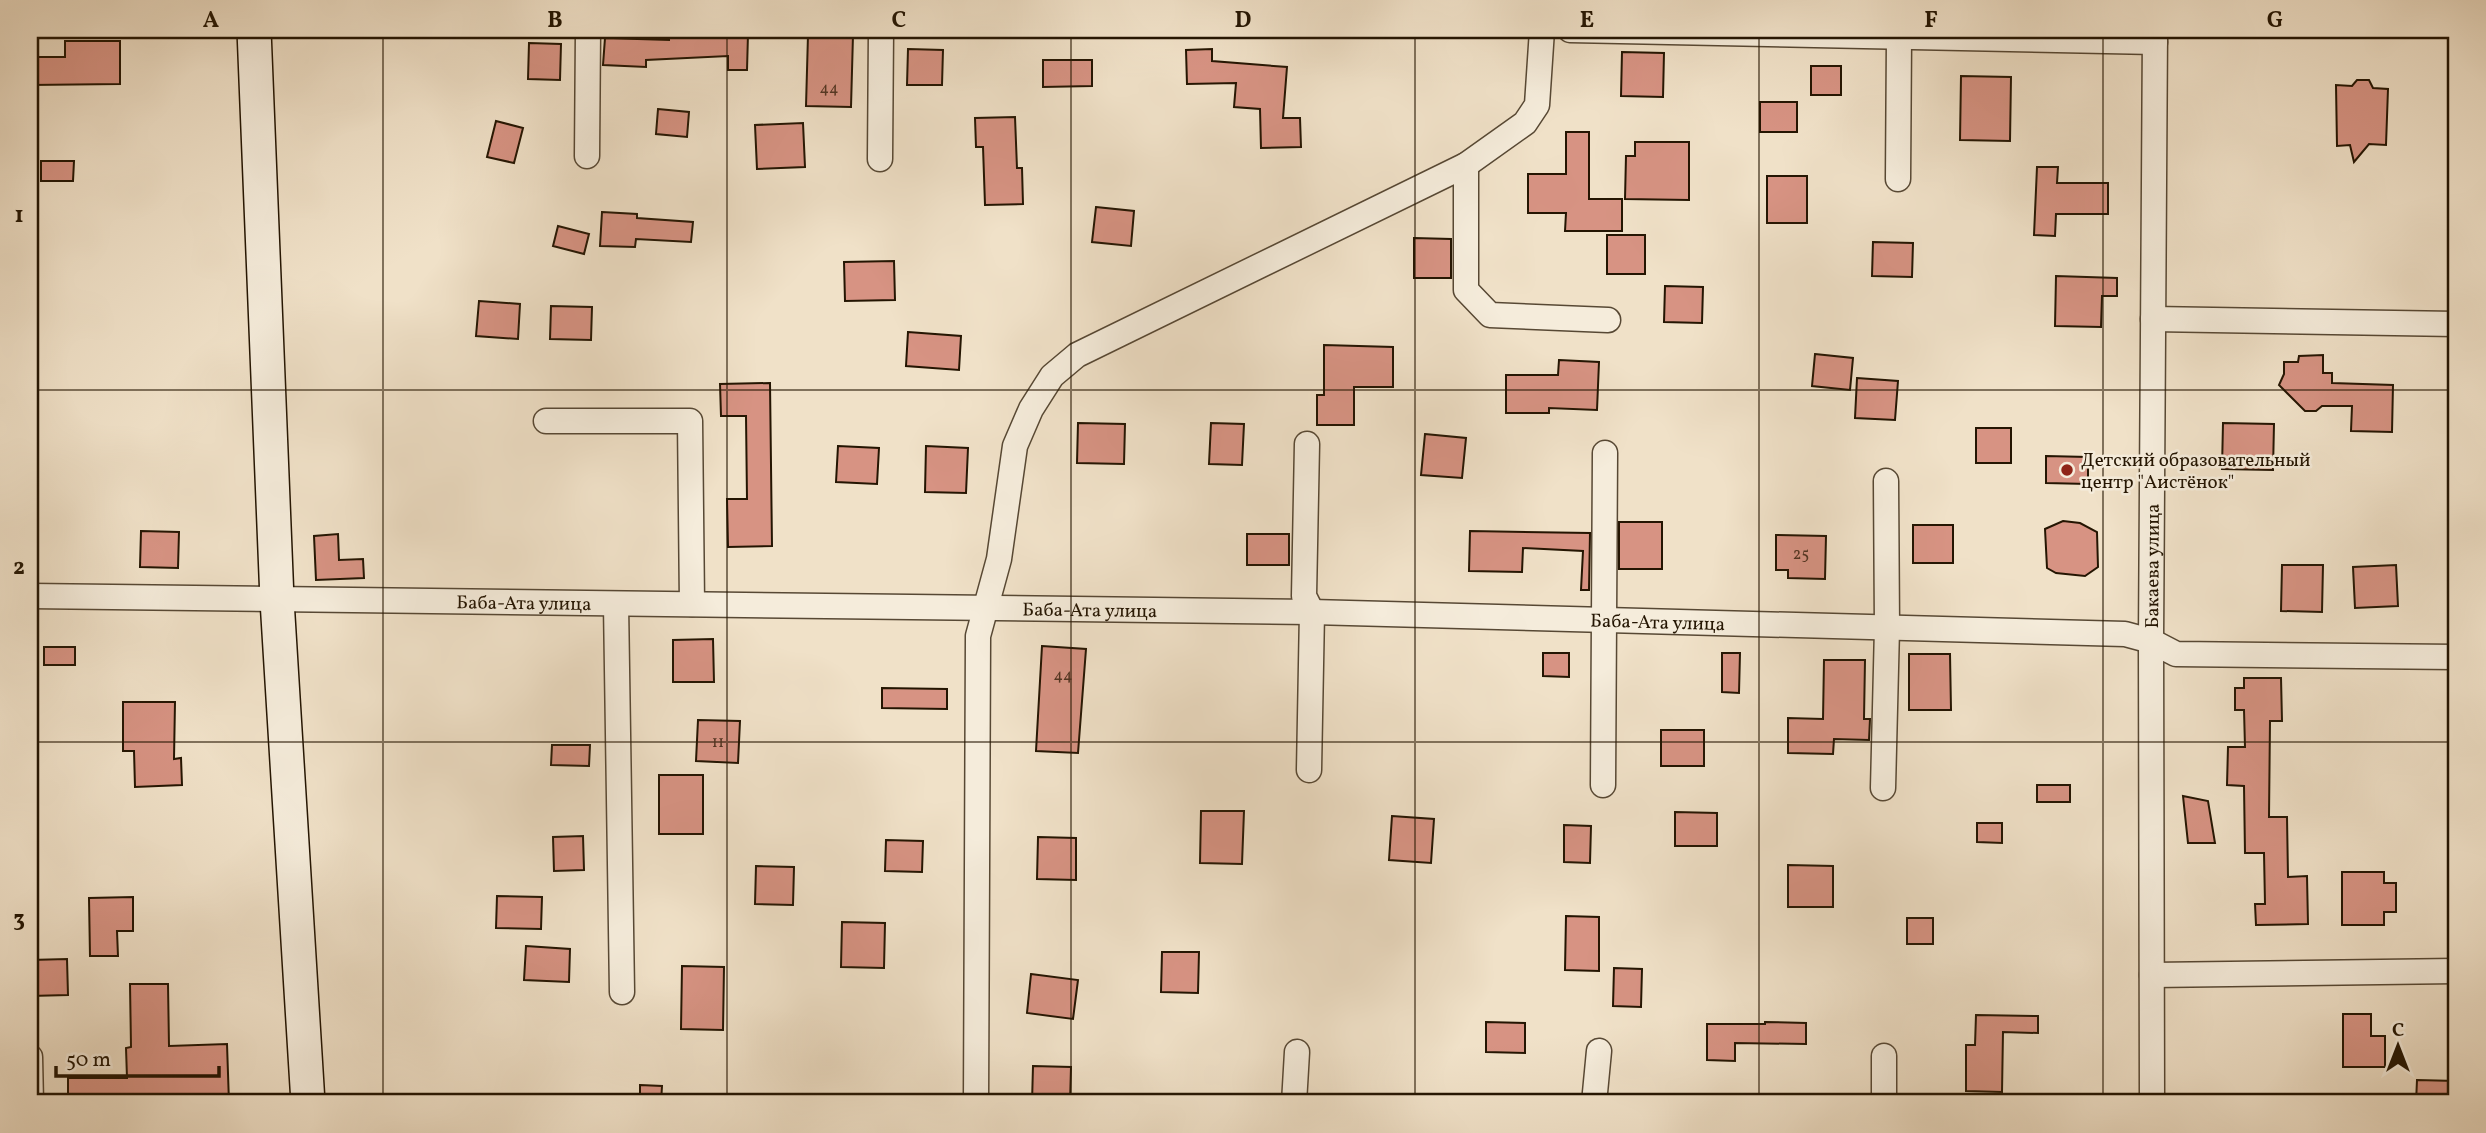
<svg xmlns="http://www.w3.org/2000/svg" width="2486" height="1133" font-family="Vollkorn,serif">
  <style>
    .building { fill: #d79383; stroke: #241502; stroke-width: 2 }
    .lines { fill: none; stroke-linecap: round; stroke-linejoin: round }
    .street-casing { stroke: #574834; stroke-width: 27 }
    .secondary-casing { stroke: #241502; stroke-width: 36 }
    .street { stroke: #f5ecdb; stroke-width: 24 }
    .secondary { stroke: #f5ecdb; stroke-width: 33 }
    .grid { fill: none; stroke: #241502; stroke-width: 2; stroke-opacity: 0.55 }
    .poi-dot { fill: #8f2418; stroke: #f5ecdb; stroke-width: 2.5 }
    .labels { text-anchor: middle; stroke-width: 5; stroke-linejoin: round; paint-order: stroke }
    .number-label { font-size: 16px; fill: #513422 }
    .poi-label { font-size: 19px; fill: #241502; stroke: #f5ecdb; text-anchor: start }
    .street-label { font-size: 19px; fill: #241502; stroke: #f5ecdb }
    .neatline { fill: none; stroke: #241502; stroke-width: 2.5 }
    .grid-label { font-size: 23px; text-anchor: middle; font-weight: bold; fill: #241502 }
  </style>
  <rect width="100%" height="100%" fill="#f0e1c8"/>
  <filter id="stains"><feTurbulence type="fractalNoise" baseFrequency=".00286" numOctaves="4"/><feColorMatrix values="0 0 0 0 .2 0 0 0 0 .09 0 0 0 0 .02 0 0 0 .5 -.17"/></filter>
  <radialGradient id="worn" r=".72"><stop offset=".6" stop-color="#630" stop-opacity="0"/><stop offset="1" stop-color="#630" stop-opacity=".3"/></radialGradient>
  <g class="building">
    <path d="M727,34H748L747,70H728V56L646,60V67L603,65L605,38L669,40V37Z"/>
    <path d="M808,35H853L851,107L806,106Z"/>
    <path d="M65,41H120V84L30,85V57H65Z"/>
    <path d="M529,43L561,44L560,80L528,79Z"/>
    <path d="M908,49L943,50L942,85H907Z"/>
    <path d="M1212,49V61L1287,67L1283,118H1300L1301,147L1261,148L1260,109L1234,107L1236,83L1187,84L1186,50Z"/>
    <path d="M1622,52L1664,53L1663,97L1621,96Z"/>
    <path d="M1043,60H1092V86L1043,87Z"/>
    <rect x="1811" y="66" width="30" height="29"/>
    <path d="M1961,76L2011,77L2010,141L1960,140Z"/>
    <path d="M2357,80H2369L2373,88L2388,89L2386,145L2369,144L2354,162L2350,145L2337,146L2336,85L2352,86Z"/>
    <rect x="1760" y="102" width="37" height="30"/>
    <path d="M658,109L689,112L687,137L656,134Z"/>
    <path d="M1015,117L1017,168H1022L1023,204L985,205L983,147H976L975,118Z"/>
    <path d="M496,121L523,128L514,163L487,157Z"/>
    <path d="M803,123L805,167L757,169L755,125Z"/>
    <path d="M1566,132H1589V199H1622V231H1565L1566,213H1528V174H1566Z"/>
    <path d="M1635,142H1689V200L1625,199L1626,156H1635Z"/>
    <path d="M41,161H74L73,181H41Z"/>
    <path d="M2037,167H2058L2057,183H2108V214H2056L2055,236L2034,235Z"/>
    <rect x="1767" y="176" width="40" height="47"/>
    <path d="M1096,207L1134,211L1131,246L1092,242Z"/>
    <path d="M602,212L637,214V218L693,222L691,242L636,239L635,247L600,246Z"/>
    <path d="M558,226L589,234L584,254L553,246Z"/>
    <rect x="1607" y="235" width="38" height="39"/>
    <path d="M1414,238L1451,239V278H1414Z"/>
    <path d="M1873,242L1913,243L1912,277L1872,276Z"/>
    <path d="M894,261L895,300L845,301L844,262Z"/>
    <path d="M2056,276L2117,278V296H2102L2101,327L2055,326Z"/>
    <path d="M1665,286L1703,287L1702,323L1664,322Z"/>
    <path d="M479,301L520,304L518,339L476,336Z"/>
    <path d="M551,306L592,307L591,340L550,339Z"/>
    <path d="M908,332L961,336L959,370L906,366Z"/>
    <path d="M1324,345L1393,347V387H1354V425H1317V395H1324Z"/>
    <path d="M1815,354L1853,358L1850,390L1812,386Z"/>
    <path d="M2323,355V373H2332V383L2393,385L2392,432L2351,431L2352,406H2322L2316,411H2305L2279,385L2284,374V362H2298L2299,356Z"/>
    <path d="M1559,360L1599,362L1597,410L1549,408V413H1506V375H1558Z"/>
    <path d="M1857,378L1898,381L1895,420L1855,418Z"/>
    <path d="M770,383L772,546L728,547L727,499H747L746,416H721L720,384Z"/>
    <path d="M1078,423L1125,424L1124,464L1077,463Z"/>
    <path d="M1211,423L1244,424L1242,465L1209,464Z"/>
    <path d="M2223,423L2274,424L2273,470L2222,469Z"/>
    <rect x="1976" y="428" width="35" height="35"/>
    <path d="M1425,434L1466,438L1462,478L1421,475Z"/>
    <path d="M838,446L879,448L877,484L836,482Z"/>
    <path d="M926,446L968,448L966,493L925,492Z"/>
    <path d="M2046,456L2088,457V484L2046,483Z"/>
    <path d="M2063,521L2080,523L2097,532L2098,567L2085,576L2056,573L2047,568L2045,529Z"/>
    <rect x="1619" y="522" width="43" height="47"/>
    <rect x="1913" y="525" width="40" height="38"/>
    <path d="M141,531L179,532L178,568L140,567Z"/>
    <path d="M1470,531L1590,533L1589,590H1581L1583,551L1523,548L1522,572L1469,571Z"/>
    <path d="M338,534L339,560L363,559L364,578L316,580L314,536Z"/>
    <rect x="1247" y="534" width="42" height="31"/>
    <path d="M1776,535L1826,536L1825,579L1788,578V570H1776Z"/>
    <path d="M2282,565H2323L2322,612L2281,611Z"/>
    <path d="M2396,565L2398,606L2355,608L2353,567Z"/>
    <path d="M713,639L714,682H673V640Z"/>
    <path d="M1042,646L1086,649L1078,753L1036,751Z"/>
    <rect x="44" y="647" width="31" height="18"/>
    <path d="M1543,653H1569V677L1543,676Z"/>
    <path d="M1722,653H1740L1739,693L1722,692Z"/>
    <path d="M1909,654H1950L1951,710H1909Z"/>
    <path d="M1824,660H1865L1864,719H1870L1869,740L1834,739L1833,754L1788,753V718L1823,719Z"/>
    <path d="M2244,678H2281L2282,721H2270L2269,817H2287L2288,877L2307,876L2308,924L2256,925L2255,904H2265L2264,853H2245L2244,786L2227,785L2228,747H2245L2244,710H2235V688H2244Z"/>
    <path d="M882,688L947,689V709L882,708Z"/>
    <path d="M123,702H175L174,759L181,758L182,785L135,787L134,751H123Z"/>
    <path d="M698,720L740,721L738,763L696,761Z"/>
    <rect x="1661" y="730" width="43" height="36"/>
    <path d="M552,745H590L589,766L551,765Z"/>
    <rect x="659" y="775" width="44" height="59"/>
    <rect x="2037" y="785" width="33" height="17"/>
    <path d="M2183,796L2208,801L2215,843H2188Z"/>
    <path d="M1201,811H1244L1242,864L1200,863Z"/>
    <path d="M1675,812L1717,813V846H1675Z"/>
    <path d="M1392,816L1434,819L1431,863L1389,860Z"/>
    <path d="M1977,823H2002V843L1977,842Z"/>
    <path d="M1564,825L1591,826L1590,863L1564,862Z"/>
    <path d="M583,836L584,870L554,871L553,837Z"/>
    <path d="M1038,837L1076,838V880L1037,879Z"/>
    <path d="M886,840L923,841L922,872L885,871Z"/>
    <path d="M1788,865L1833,866V907H1788Z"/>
    <path d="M756,866L794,867L793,905L755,904Z"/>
    <path d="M2342,872H2384V883H2396V912H2384V925H2342Z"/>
    <path d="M497,896L542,897L541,929L496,928Z"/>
    <path d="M133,897V931H117L118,956H90L89,898Z"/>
    <path d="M1566,916L1599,917V971L1565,970Z"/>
    <rect x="1907" y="918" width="26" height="26"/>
    <path d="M842,922L885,923L884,968L841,967Z"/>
    <path d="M526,946L570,949L569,982L524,980Z"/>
    <path d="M1162,952H1199L1198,993L1161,992Z"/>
    <path d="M67,959L68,995L30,996V960Z"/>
    <path d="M682,966L724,967L723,1030L681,1029Z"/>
    <path d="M1614,968L1642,969L1641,1007L1613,1006Z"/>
    <path d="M1031,974L1078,980L1073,1019L1027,1013Z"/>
    <path d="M130,984H168L169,1046L227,1044L229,1103H128V1100L68,1101V1078H127L126,1048L131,1047Z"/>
    <path d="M2343,1014H2371V1036H2385V1067H2343Z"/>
    <path d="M1976,1015L2038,1016V1033L2003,1032L2002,1092L1966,1091V1045H1975Z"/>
    <path d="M1486,1022L1525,1023V1053L1486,1052Z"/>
    <path d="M1765,1022L1806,1023V1044L1735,1043V1061L1707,1060V1024H1765Z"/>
    <path d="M1033,1066L1071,1067L1070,1103H1032Z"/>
    <path d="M2417,1080L2456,1081V1103H2416Z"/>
    <path d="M640,1085L662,1086L661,1103H640Z"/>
  </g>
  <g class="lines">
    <g class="street-casing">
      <g id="street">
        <path d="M1570,30L2155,42"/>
        <path d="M587,156L588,30"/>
        <path d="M880,159L881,30"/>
        <path d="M1466,165V290L1490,315L1608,320"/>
        <path d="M1898,179L1899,38"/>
        <path d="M2153,319L2456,324"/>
        <path d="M546,421H690L692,604"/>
        <path d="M1307,444L1304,596L1312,612L1309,770"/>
        <path id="s1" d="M30,596L1312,612L2125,634L2151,641L2176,654L2456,657"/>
        <path d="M616,604L622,992"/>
        <path d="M1603,785L1605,453"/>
        <path d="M1883,788L1887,628L1886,481"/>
        <path d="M2152,975L2456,971"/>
        <path d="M30,1057L31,1103"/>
        <path d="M976,1103L978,636L999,559L1015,446L1031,409L1052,376L1077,355L1466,165L1525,123L1537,105L1542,30"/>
        <path d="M1294,1103L1297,1052"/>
        <path d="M1594,1103L1599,1051"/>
        <path d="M1884,1103V1056"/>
        <path id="s2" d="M2152,1103L2151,641L2155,30"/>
      </g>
    </g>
    <g class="secondary-casing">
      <path id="secondary" d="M254,30L277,600L308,1103"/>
    </g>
    <use href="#street" class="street"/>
    <use href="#secondary" class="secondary"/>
  </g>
  <path class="grid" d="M383,30V1103M727,30V1103M1071,30V1103M1415,30V1103M1759,30V1103M2103,30V1103M30,390H2456M30,742H2456"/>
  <circle class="poi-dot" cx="2067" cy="470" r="7"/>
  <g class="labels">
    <g class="number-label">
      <text x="829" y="93">44</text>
      <text x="1801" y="559">25</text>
      <text x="1063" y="680">44</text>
      <text x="718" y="747">11</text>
    </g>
    <g class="poi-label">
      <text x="2081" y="466">Детский образовательный<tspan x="2081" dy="22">центр "Аистёнок"</tspan></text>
    </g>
    <g class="street-label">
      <text dy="7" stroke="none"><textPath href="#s2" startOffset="537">Бакаева улица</textPath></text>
      <text dy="7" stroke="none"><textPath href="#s1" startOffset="494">Баба-Ата улица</textPath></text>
      <text dy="7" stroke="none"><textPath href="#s1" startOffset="1060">Баба-Ата улица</textPath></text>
      <text dy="7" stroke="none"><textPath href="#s1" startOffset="1628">Баба-Ата улица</textPath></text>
    </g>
  </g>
  <rect width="2486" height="1133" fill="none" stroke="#f0e1c8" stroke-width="77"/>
  <g transform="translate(2398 1046)" stroke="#f5ecdb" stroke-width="5" paint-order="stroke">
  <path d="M0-5L12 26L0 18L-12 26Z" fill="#241502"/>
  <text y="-10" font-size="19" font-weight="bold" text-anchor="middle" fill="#241502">С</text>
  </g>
  <path d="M56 1066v10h163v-10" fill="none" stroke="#241502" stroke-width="3.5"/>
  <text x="66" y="1066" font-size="21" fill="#241502" stroke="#f5ecdb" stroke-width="5" paint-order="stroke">50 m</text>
  <rect x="38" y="38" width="2410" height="1056" class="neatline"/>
  <g class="grid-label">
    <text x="211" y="27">A</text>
    <text x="555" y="27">B</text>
    <text x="899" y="27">C</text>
    <text x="1243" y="27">D</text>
    <text x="1587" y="27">E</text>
    <text x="1931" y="27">F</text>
    <text x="2275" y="27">G</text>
    <text x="19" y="222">1</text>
    <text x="19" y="574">2</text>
    <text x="19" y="926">3</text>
  </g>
  <rect width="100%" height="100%" filter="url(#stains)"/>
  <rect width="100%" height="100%" fill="url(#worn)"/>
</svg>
